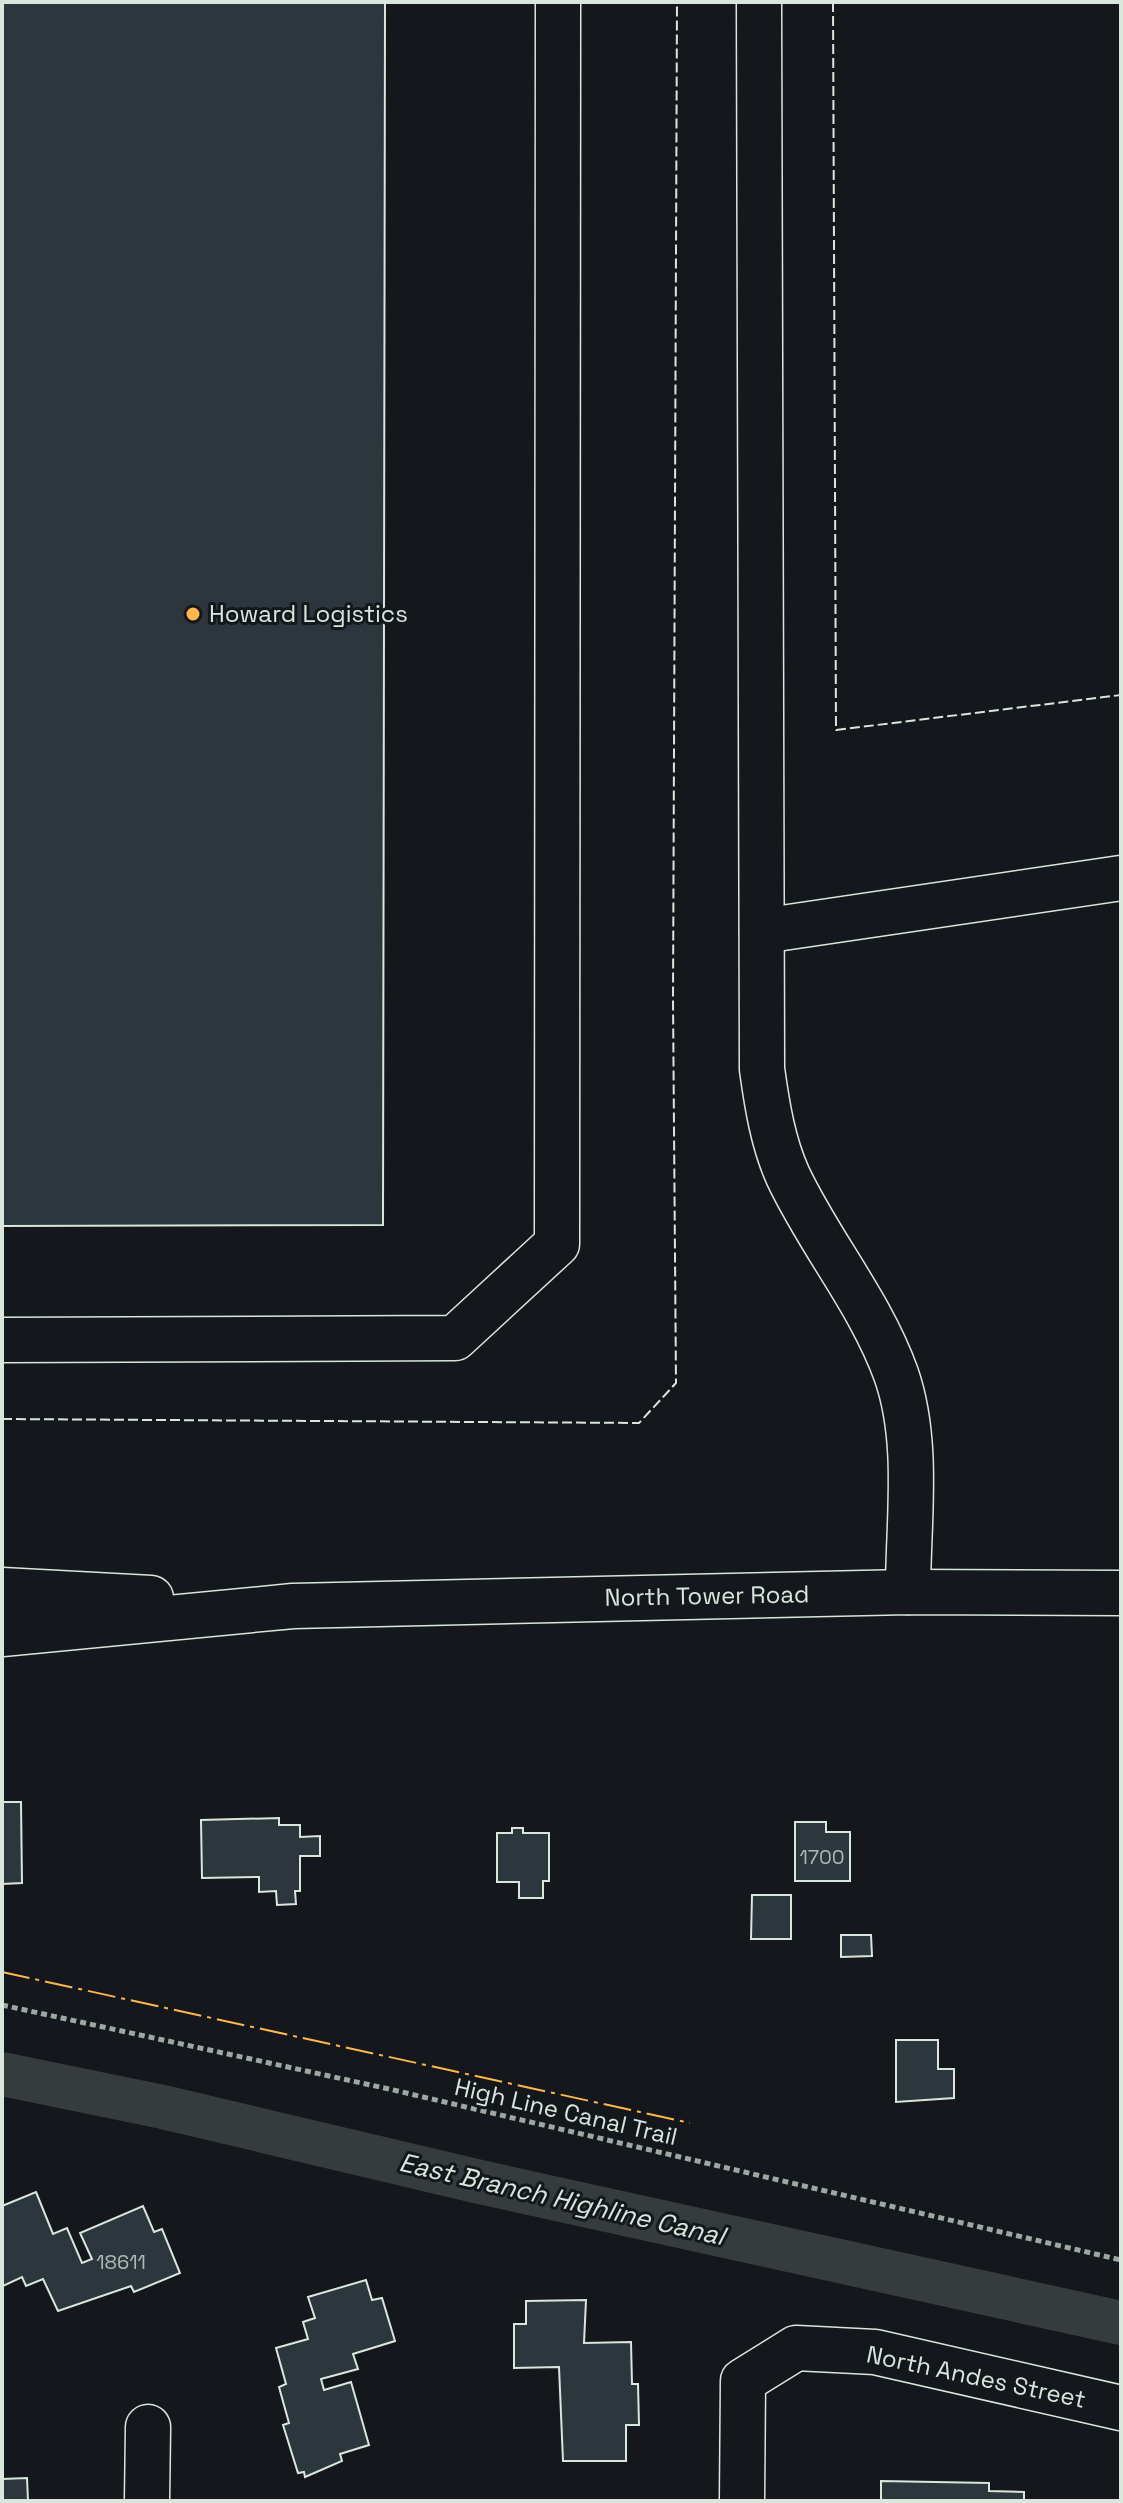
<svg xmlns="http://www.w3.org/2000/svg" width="1123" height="2503" font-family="'Space Grotesk',sans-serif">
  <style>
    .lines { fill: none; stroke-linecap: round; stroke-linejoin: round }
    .canal { stroke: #363b3e; stroke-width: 44 }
    .building { fill: #2c363c; stroke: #d8e6dc; stroke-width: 2 }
    .minor-casing { stroke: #d8e6dc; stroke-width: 47 }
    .major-casing { stroke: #d8e6dc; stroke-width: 47 }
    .path { stroke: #9da8a2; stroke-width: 5; stroke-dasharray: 6 4; stroke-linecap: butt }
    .minor { stroke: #14181c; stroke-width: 44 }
    .major { stroke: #14181c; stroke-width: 44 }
    .fence { stroke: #d8e6dc; stroke-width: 2; stroke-dasharray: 10 4; stroke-linecap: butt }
    .power { stroke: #ffb74d; stroke-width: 2; stroke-dasharray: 28 6 4 6; stroke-linecap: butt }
    .poi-dot { fill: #ffb74d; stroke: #14181c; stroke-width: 3 }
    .labels { text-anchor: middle; stroke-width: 6; stroke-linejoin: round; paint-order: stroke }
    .number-label { font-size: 20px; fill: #adbab4 }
    .poi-label { font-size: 24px; fill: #d8e6dc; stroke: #14181c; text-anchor: start }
    .street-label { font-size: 24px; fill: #d8e6dc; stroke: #14181c }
    .water-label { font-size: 26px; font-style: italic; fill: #d8e6dc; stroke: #14181c }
  </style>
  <rect width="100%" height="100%" fill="#14181c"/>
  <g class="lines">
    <path class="canal" d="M2,2074L163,2107L480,2182L1121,2323"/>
  </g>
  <g class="building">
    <path d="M2,2H385L383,1225L2,1226Z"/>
    <path d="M2,1802H21L22,1883L2,1884Z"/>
    <path d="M279,1818V1825H300V1837L320,1836V1856H300V1891H295L296,1904L277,1905L276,1891L259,1892V1877L202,1878L201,1820Z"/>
    <path d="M795,1822H826V1832H850V1881H795Z"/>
    <path d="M512,1828H523V1833H549V1881H543V1898H519V1882H497V1833H512Z"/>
    <path d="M752,1895H791V1939H751Z"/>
    <path d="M841,1935H871L872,1956L841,1957Z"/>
    <path d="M896,2040H938V2069H954V2098L896,2102Z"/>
    <path d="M36,2192L53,2234L67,2228L82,2263L92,2259L80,2233L143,2206L154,2232L162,2229L180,2273L134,2292L131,2286L58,2311L43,2279L26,2286L22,2277L3,2286L2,2206Z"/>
    <path d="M366,2280L372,2300L382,2298L395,2341L353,2354L358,2369L321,2379L324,2390L351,2382L369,2445L340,2454L342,2461L305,2477L304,2472L298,2473L283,2425L289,2423L279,2387L286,2384L276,2348L308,2339L303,2322L315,2318L308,2297Z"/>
    <path d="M586,2300L584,2343L631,2342L632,2384H638L639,2425H626V2461H563L559,2367L514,2368V2324H526V2301Z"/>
    <path d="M27,2478L28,2501H2V2479Z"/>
    <path d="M881,2481L989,2483V2491L1024,2492V2501H881Z"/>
  </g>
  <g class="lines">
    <g class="minor-casing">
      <g id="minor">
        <path d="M759,2L762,1069C767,1105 773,1143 788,1176C820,1244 870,1302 896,1374C920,1442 908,1522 908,1592"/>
        <path d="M762,931L1121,878"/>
        <path d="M2,1340L455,1338L557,1244L558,2"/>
        <path d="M147,2501L148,2427"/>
        <path d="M742,2501L743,2381L796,2348L875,2352L1121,2408"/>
      </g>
    </g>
    <g class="major-casing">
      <g id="major">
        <path d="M2,1590L151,1598"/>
        <path d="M2,1634L293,1606L908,1592L1121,1593"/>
      </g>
    </g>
    <path class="path" d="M2,2005L389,2089L1121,2260"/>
    <use href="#minor" class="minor"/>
    <use href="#major" class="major"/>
    <g class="fence">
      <path d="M833,2L836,730L1121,695"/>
      <path d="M2,1419L639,1423L676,1383L673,1000L677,2"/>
    </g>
    <path class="power" d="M2,1972L690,2123"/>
  </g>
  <circle class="poi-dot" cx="193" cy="614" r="8"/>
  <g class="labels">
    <g class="number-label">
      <text x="822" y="1864">1700</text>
      <text x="121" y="2269">18611</text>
    </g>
    <g class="poi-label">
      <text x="209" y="622">Howard Logistics</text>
    </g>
    <g class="street-label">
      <text transform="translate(707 1596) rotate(-1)" y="8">North Tower Road</text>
      <text transform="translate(566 2112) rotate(13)" y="8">High Line Canal Trail</text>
      <text transform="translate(976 2377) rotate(12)" y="8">North Andes Street</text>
    </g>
    <g class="water-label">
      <text transform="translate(562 2199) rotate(13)" y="9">East Branch Highline Canal</text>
    </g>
  </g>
  <rect width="1123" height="2503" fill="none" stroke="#d8e6dc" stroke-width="8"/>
</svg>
